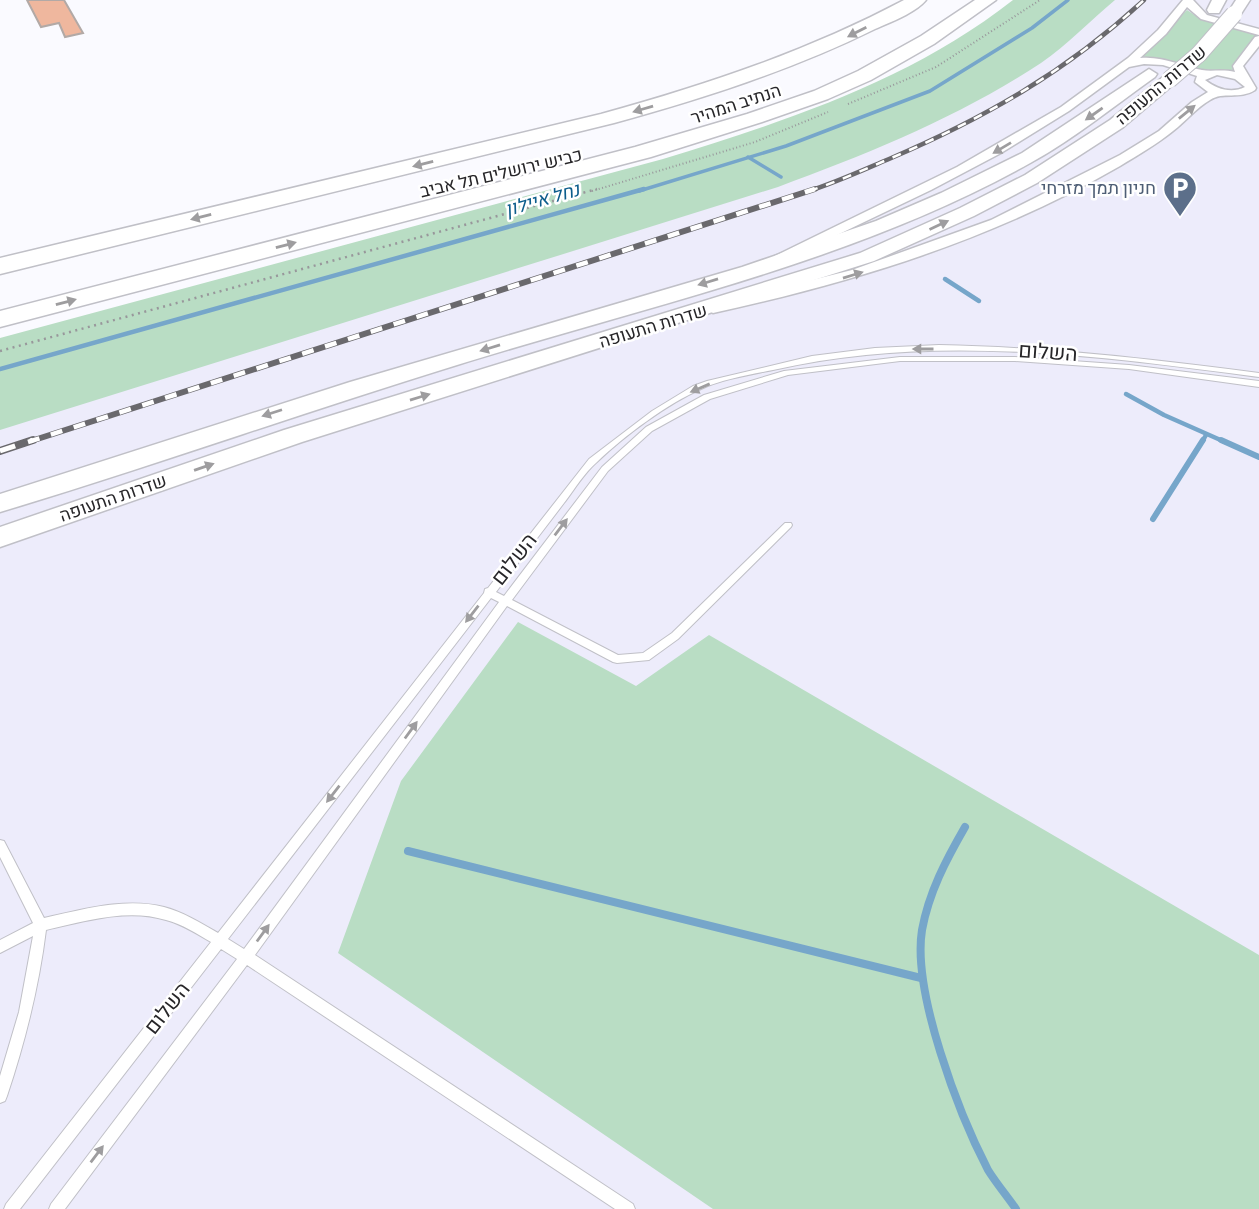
<svg xmlns="http://www.w3.org/2000/svg" width="1259" height="1209" font-family="Bitter,Heebo,serif">
  <style>
    .built { fill: #edecfb }
    .green { fill: #b9ddc4 }
    .lines { fill: none; stroke-linecap: round; stroke-linejoin: round }
    .stream-far3 { stroke: #76a6ca; stroke-width: 3.5 }
    .stream-far2 { stroke: #76a6ca; stroke-width: 4.5 }
    .stream-far1 { stroke: #76a6ca; stroke-width: 6 }
    .stream { stroke: #76a6ca; stroke-width: 8 }
    .building { fill: #efb79e; stroke: #b2a9a6; stroke-width: 2 }
    .service-casing { stroke: #c0c0c7; stroke-width: 2 }
    .minor-casing { stroke: #c0c0c7; stroke-width: 3 }
    .secondary-casing { stroke: #c0c0c7; stroke-width: 3 }
    .motorway-casing { stroke: #c0c0c7; stroke-width: 3 }
    .path-far1 { stroke: #98979b; stroke-width: 2; stroke-dasharray: 1 2.5; stroke-linecap: butt }
    .path { stroke: #98979b; stroke-width: 2.5; stroke-dasharray: 2 4.5; stroke-linecap: butt }
    .service { fill: #fff; fill-rule: evenodd }
    .minor { fill: #fff; fill-rule: evenodd }
    .secondary { fill: #fff; fill-rule: evenodd }
    .motorway { fill: #fff; fill-rule: evenodd }
    .rail-far2-casing { stroke: #6a696d; stroke-width: 4.5 }
    .rail-far1-casing { stroke: #6a696d; stroke-width: 6 }
    .rail-casing { stroke: #6a696d; stroke-width: 8 }
    .rail-far2 { stroke: #fff; stroke-width: 2.5; stroke-dasharray: 9; stroke-linecap: butt }
    .rail-far1 { stroke: #fff; stroke-width: 4.5; stroke-dasharray: 12; stroke-linecap: butt }
    .rail { stroke: #fff; stroke-width: 5; stroke-dasharray: 16; stroke-linecap: butt }
    .secondary-bridge-casing { stroke: #c0c0c7; stroke-width: 18; stroke-linecap: butt }
    .secondary-bridge { stroke: #fff; stroke-width: 16 }
    .oneway { fill: #9e9d9f }
    .labels { text-anchor: middle; stroke-width: 5; stroke-linejoin: round; paint-order: stroke }
    .far-street-label { font-size: 18px; fill: #272629; stroke: #fff }
    .far-service-label { font-size: 18px; fill: #4e5e75; stroke: #fff; text-anchor: end }
    .far-water-label { font-size: 19px; font-style: italic; fill: #0c5d8c; stroke: #fff }
    .street-label { font-size: 21px; fill: #272629; stroke: #fff }
  </style>
  <rect width="100%" height="100%" fill="#fafaff"/>
  <path class="built" d="M1087,0H1259V1209H0V387L727,176Z"/>
  <g class="green">
    <path d="M1013,0H1115C1091,20 1067,45 1041,63C959,117 870,153 778,187L0,430V338L663,159C786,121 910,81 1013,0Z"/>
    <path d="M1187,10L1199,18L1259,33L1233,64L1234,72L1199,69L1163,59L1136,58Z"/>
    <path d="M518,622L636,686L709,635L1259,955V1209H713L338,953L401,781Z"/>
  </g>
  <g class="lines">
    <g class="stream-far3">
      <path d="M748,157L781,177"/>
      <path d="M639,191L786,146L930,91L1032,28L1068,0"/>
    </g>
    <g class="stream-far2">
      <path d="M945,279L979,301"/>
      <path d="M0,369L644,189"/>
      <path d="M1126,394L1164,415L1225,442"/>
      <path d="M1202,442L1206,435"/>
    </g>
    <g class="stream-far1">
      <path d="M1221,440L1259,457"/>
      <path d="M1153,519L1203,440"/>
    </g>
    <g class="stream">
      <path d="M965,827C946,860 929,892 922,930C912,992 959,1114 988,1170C996,1183 1007,1196 1016,1209"/>
      <path d="M408,851L921,978"/>
    </g>
  </g>
  <path class="building" d="M27,0H64L83,33L65,37L59,23L41,27Z"/>
  <g class="lines">
    <g class="service-casing">
      <path id="service" d="M939,345C1048,347 1152,359 1259,373V377C1098,356 933,333 773,370C749,375 723,379 701,389C667,404 624,436 597,462C584,473 574,490 564,503C541,533 519,562 496,592L504,596L602,467L646,427L704,395L784,371L900,357H1015L1129,365L1259,381V387L1129,369L1015,361H900L788,375L710,399L652,431L608,471L512,600L618,655L643,653L672,633L785,523H791L792,525L791,527L678,639L649,660L617,663L613,662L507,606L255,955L633,1204L635,1209H615L247,965L65,1209H49L51,1204L237,959L221,949L20,1209H4L6,1204L211,942C197,934 182,924 166,920C128,908 85,921 46,930C39,987 25,1042 7,1096L5,1101L0,1103V1076L19,1012L33,936L0,953V940L33,923L0,857V840L4,841L44,918C82,910 124,897 164,907C183,912 201,923 218,933L484,593L485,589L488,588L589,459L652,411L693,386L707,381L812,356L875,348ZM491,598L499,602L244,949L228,939Z"/>
    </g>
    <g class="minor-casing">
      <path id="minor" d="M1183,0H1193L1207,15L1259,29V35L1201,19L1187,7L1166,34L1140,58C1164,56 1180,66 1202,70C1211,72 1223,69 1235,72L1233,66L1255,37L1259,36V46L1243,66L1256,88L1255,90C1240,100 1223,91 1210,100C1196,108 1186,121 1173,131C1157,144 1138,155 1120,166C994,239 855,282 713,313L706,309L708,306L852,270L991,220L1120,155L1159,131L1192,102L1208,92L1195,82L1197,76L1163,65L1144,64L1129,67L1069,111L1001,153L931,190L787,259H777L775,256L957,167L1061,107L1128,58L1158,30ZM1217,75L1235,79L1245,87C1231,94 1217,89 1205,80Z"/>
    </g>
    <g class="secondary-casing">
      <g id="secondary">
        <path d="M1212,0H1226L1219,13H1209L1207,10Z"/>
        <path d="M1236,0H1250L1239,17H1229L1227,14Z"/>
        <path d="M1149,69L1157,74L1155,77C1114,106 1075,138 1032,162C854,262 650,305 457,365C304,412 153,466 0,512V494L350,382L742,267L876,221L941,193L1022,153Z"/>
        <path d="M1169,75L1177,80L1175,83L1122,128L1037,183L974,216L874,261L302,442L0,547V527L284,430L860,253L960,208L1025,175L1110,120L1163,77Z"/>
      </g>
    </g>
    <g class="motorway-casing">
      <g id="motorway">
        <path d="M904,0H926C915,13 891,22 875,29C792,70 704,98 614,123L0,274V258L601,114C706,85 808,51 904,0Z"/>
        <path d="M975,0H996L934,44L871,80L828,99L762,122L651,157L0,327V311L635,147L747,114L814,91L858,71L921,36Z"/>
      </g>
    </g>
    <g class="path-far1">
      <path d="M848,104L936,67L1040,0"/>
      <path d="M592,191L755,142L828,112"/>
    </g>
    <path class="path" d="M0,351L597,189"/>
    <use href="#service" class="service"/>
    <use href="#minor" class="minor"/>
    <use href="#secondary" class="secondary"/>
    <use href="#motorway" class="motorway"/>
    <g class="rail-far2-casing">
      <path id="rail-far2" d="M809,191C837,182 863,170 889,159C985,118 1067,71 1144,0"/>
    </g>
    <g class="rail-far1-casing">
      <path id="rail-far1" d="M28,442L815,189"/>
    </g>
    <g class="rail-casing">
      <path id="rail" d="M0,451L33,440"/>
    </g>
    <use href="#rail-far2" class="rail-far2"/>
    <use href="#rail-far1" class="rail-far1"/>
    <use href="#rail" class="rail"/>
    <g class="secondary-bridge-casing">
      <path id="secondary-bridge" d="M1169,80L1199,54L1234,14"/>
    </g>
    <use href="#secondary-bridge" class="secondary-bridge"/>
  </g>
  <defs><path id="oneway-solid" d="M-6-.8H1V-3.2L6.5 0L1 3.2V.8H-6Z" transform="scale(1.75)"/></defs>
  <g class="oneway">
    <use href="#oneway-solid" transform="translate(857 32) rotate(153)"/>
    <use href="#oneway-solid" transform="translate(643 109) rotate(164)"/>
    <use href="#oneway-solid" transform="translate(1187 112) rotate(-39)"/>
    <use href="#oneway-solid" transform="translate(1094 114) rotate(145)"/>
    <use href="#oneway-solid" transform="translate(1002 148) rotate(149)"/>
    <use href="#oneway-solid" transform="translate(423 164) rotate(166)"/>
    <use href="#oneway-solid" transform="translate(201 217) rotate(166)"/>
    <use href="#oneway-solid" transform="translate(939 225) rotate(-25)"/>
    <use href="#oneway-solid" transform="translate(286 245) rotate(-15)"/>
    <use href="#oneway-solid" transform="translate(853 275) rotate(-17)"/>
    <use href="#oneway-solid" transform="translate(708 282) rotate(163)"/>
    <use href="#oneway-solid" transform="translate(66 302) rotate(-15)"/>
    <use href="#oneway-solid" transform="translate(490 348) rotate(163)"/>
    <use href="#oneway-solid" transform="translate(923 349) rotate(-180)"/>
    <use href="#oneway-solid" transform="translate(700 388) rotate(157)"/>
    <use href="#oneway-solid" transform="translate(420 397) rotate(-17)"/>
    <use href="#oneway-solid" transform="translate(272 413) rotate(162)"/>
    <use href="#oneway-solid" transform="translate(204 467) rotate(-19)"/>
    <use href="#oneway-solid" transform="translate(561 527) rotate(-53)"/>
    <use href="#oneway-solid" transform="translate(472 614) rotate(128)"/>
    <use href="#oneway-solid" transform="translate(411 730) rotate(-54)"/>
    <use href="#oneway-solid" transform="translate(333 794) rotate(128)"/>
    <use href="#oneway-solid" transform="translate(263 933) rotate(-54)"/>
    <use href="#oneway-solid" transform="translate(97 1154) rotate(-53)"/>
  </g>
  <defs>
    <g id="parking-pin" transform="scale(1.75)"><path d="M0 17L-7.5 6A9.5 9.5 0 1 1 7.5 6Z" fill="#5c6f8a" stroke="#fff"/><path d="M-3.5-5.5H1a3.5 3.5 0 0 1 0 7H-1V5.5H-3.5ZM-1-3.4V-.6H.8a1.4 1.4 0 0 0 0-2.8Z" fill="#fff"/></g>
  </defs>
  <g fill-rule="evenodd">
    <use href="#parking-pin" x="1180" y="188"/>
  </g>
  <g class="labels">
    <g class="far-street-label">
      <text transform="translate(1161 85) rotate(-40)" y="6">שדרות התעופה</text>
      <text transform="translate(736 104) rotate(-18)" y="6">הנתיב המהיר</text>
      <text transform="translate(501 173) rotate(-13)" y="6">כביש ירושלים תל אביב</text>
      <text transform="translate(653 326) rotate(-17)" y="6">שדרות התעופה</text>
      <text transform="translate(113 498) rotate(-19)" y="6">שדרות התעופה</text>
    </g>
    <g class="far-service-label">
      <text x="1156" y="194">חניון תמך מזרחי</text>
    </g>
    <g class="far-water-label">
      <text transform="translate(542 199) rotate(-16)" y="7">נחל איילון</text>
    </g>
    <g class="street-label">
      <text transform="translate(1048 352) rotate(4)" y="7">השלום</text>
      <text transform="translate(514 559) rotate(-52)" y="7">השלום</text>
      <text transform="translate(167 1008) rotate(-52)" y="7">השלום</text>
    </g>
  </g>
</svg>
